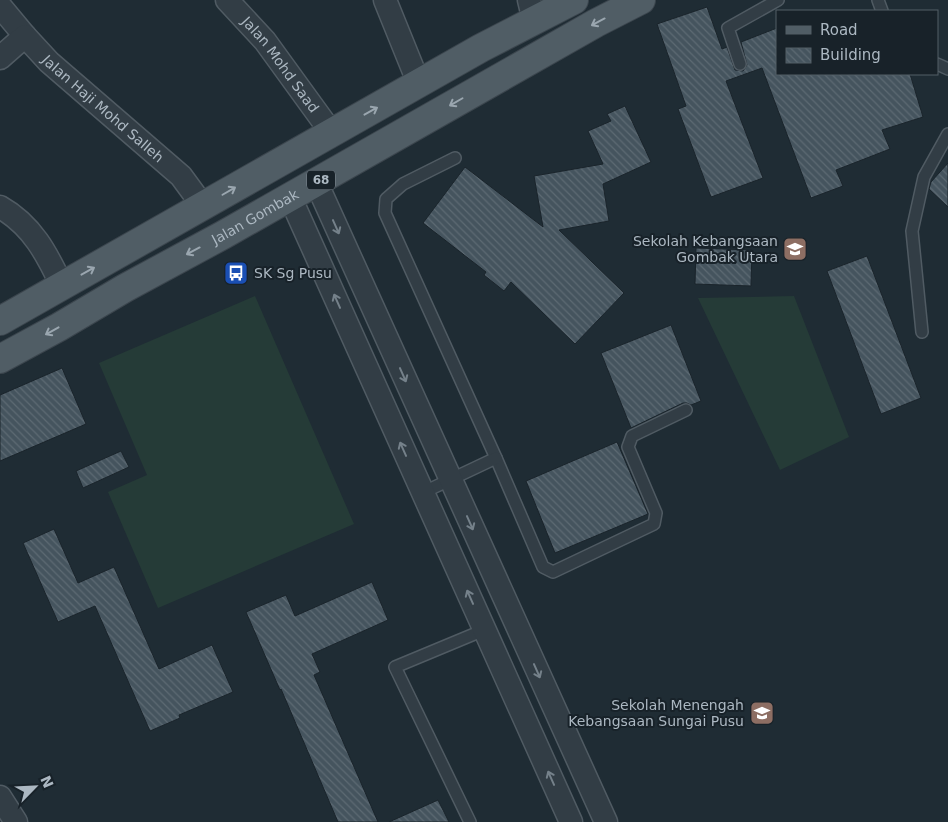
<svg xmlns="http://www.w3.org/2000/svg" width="948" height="822" font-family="'DejaVu Sans',sans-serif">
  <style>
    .garden { fill: #253b37 }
    .building { fill: url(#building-back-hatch); stroke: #1a242b }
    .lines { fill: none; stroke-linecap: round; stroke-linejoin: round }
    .service-casing { stroke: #505b63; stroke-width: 14 }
    .minor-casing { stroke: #505b63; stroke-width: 25 }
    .primary-casing { stroke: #3c464e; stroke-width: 30 }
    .service { stroke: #323d45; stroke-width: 11 }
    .minor { stroke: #323d45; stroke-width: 22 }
    .primary { stroke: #505d65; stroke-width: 28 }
    .oneway { stroke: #9aa6af }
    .oneway2 { stroke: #75818a }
    .labels { text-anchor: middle; stroke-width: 4; stroke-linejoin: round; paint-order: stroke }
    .shield { fill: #182229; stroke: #808b94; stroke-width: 1 }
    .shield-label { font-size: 12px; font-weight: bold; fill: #acb8c2 }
    .street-label { font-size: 14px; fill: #acb8c2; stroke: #182229 }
    .poi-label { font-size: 14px; fill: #acb8c2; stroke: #182229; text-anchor: end }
  </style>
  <defs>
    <pattern id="building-back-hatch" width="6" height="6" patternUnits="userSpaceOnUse" patternTransform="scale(1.25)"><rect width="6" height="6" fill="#45545e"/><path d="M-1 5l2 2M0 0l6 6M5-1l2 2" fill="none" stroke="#5d6a73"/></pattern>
  </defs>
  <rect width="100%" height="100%" fill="#1f2c34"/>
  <g class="garden">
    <path d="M255,296L354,524L158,608L108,492L147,475L99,363Z"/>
    <path d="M794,296L849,437L780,470L698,298Z"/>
  </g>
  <g class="building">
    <path d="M707,7L722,49L727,47L735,70L743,71L747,65L741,42L777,28V74H910L923,117L882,130L890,149L836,170L843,186L811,198L762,68L726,81L763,178L711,197L678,109L686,106L657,24Z"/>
    <path d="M625,106L651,162L603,184L609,221L559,230L624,293L575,344L511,282L504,291L484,275L486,272L423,223L465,167L543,227L534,176L603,164L588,131L611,121L607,114Z"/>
    <path d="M948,163V207L929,189L931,182Z"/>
    <path d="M696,248L752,250L751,286L695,284Z"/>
    <path d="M867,256L921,398L881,414L827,271Z"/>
    <path d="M671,325L701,401L691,405L687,403H683L631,428L601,353Z"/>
    <path d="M62,368L86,424L0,461V395Z"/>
    <path d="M617,442L648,514L555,553L526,481Z"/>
    <path d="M121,451L129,467L83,488L76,471Z"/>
    <path d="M54,529L78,583L114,567L159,669L212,645L233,692L179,715L180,718L150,731L95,606L58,622L23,543Z"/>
    <path d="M372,582L388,620L312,654L320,672L314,675L378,822H338L281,689L280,690L246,612L286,595L295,616Z"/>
    <path d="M438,800L449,822H389Z"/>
  </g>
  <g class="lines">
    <g class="service-casing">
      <g id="service">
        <path d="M878,0L882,11"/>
        <path d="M740,64L728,28L778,0"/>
        <path d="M937,64L948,69"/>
        <path d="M455,158L403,184L386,199L385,213L496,458L543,567L553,572L654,524L656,513L628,447L632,436L686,410"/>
        <path d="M922,332L912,231L924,177L948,134"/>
        <path d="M422,493L496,458"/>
        <path d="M470,822L395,667L484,630"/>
      </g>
    </g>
    <g class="minor-casing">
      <g id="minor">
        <path id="s1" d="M227,0L265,41L331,132"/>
        <path d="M385,0L419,84"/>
        <path d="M529,0L534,21"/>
        <path d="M0,6L25,36"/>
        <path id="s2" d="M0,58L25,36L49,62L181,176L203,206"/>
        <path d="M316,182L606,822"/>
        <path d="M290,197L571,822"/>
        <path d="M0,207C32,225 47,254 62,286"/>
        <path d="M0,797L16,822"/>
      </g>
    </g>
    <g class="primary-casing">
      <g id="primary">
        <path d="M0,321L481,48L574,0"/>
        <path id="s3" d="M0,359L59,327L125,288L223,235L596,23L641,0"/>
      </g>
    </g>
    <use href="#service" class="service"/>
    <use href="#minor" class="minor"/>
    <use href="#primary" class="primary"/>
  </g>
  <defs><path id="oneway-shaft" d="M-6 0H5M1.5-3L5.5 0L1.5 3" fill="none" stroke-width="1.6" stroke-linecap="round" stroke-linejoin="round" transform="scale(1.25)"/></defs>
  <g class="oneway">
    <use href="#oneway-shaft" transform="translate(598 22) rotate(152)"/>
    <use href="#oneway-shaft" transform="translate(456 102) rotate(150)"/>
    <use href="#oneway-shaft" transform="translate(371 111) rotate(-29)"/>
    <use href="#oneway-shaft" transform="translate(229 191) rotate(-30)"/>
    <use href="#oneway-shaft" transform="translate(193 251) rotate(152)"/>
    <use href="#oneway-shaft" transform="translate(88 271) rotate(-29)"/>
    <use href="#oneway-shaft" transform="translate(52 331) rotate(151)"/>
  </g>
  <g class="oneway2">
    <use href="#oneway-shaft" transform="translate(336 227) rotate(66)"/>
    <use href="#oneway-shaft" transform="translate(337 301) rotate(-114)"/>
    <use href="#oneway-shaft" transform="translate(403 375) rotate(66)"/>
    <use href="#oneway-shaft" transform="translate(403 449) rotate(-114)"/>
    <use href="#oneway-shaft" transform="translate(470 523) rotate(66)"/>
    <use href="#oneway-shaft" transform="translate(470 597) rotate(-114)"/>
    <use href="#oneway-shaft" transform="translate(537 671) rotate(66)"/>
    <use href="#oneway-shaft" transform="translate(551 778) rotate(-114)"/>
  </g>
  <defs>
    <g id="school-square" transform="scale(1.25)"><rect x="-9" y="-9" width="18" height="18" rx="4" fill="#8d6e63" stroke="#182229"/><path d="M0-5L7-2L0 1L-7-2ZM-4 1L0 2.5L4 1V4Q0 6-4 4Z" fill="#fff"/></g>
    <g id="bus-square" transform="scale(1.25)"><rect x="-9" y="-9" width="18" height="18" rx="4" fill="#1a4fb4" stroke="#182229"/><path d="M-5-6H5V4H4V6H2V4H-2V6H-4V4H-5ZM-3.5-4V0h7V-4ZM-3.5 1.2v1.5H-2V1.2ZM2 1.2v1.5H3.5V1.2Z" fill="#fff"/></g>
  </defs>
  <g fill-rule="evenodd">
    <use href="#school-square" x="795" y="249"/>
    <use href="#bus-square" x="236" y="273"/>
    <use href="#school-square" x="762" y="713"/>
  </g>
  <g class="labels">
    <rect class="shield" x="307" y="170.5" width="28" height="19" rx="4"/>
    <g class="shield-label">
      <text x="321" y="184">68</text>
    </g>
    <g class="street-label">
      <text dy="5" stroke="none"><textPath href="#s1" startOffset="84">Jalan Mohd Saad</textPath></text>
      <text dy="5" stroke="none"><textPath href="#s2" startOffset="140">Jalan Haji Mohd Salleh</textPath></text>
      <text dy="5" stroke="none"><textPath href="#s3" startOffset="292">Jalan Gombak</textPath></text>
    </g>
    <g class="poi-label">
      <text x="778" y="246">Sekolah Kebangsaan<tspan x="778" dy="16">Gombak Utara</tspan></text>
      <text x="254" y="278" text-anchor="start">SK Sg Pusu</text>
      <text x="744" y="710">Sekolah Menengah<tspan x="744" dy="16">Kebangsaan Sungai Pusu</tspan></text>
    </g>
  </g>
  <rect x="776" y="10" width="162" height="65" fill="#182229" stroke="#535e66"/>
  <rect x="786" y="26" width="25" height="8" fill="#505d65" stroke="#535e66"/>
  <text x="820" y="35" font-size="15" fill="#acb8c2">Road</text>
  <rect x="786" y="48" width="25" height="15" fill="url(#building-back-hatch)" stroke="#535e66"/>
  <text x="820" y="60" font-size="15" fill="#acb8c2">Building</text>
  <g transform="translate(35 787) rotate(66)" stroke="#182229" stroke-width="4" paint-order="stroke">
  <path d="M0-4L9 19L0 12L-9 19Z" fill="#acb8c2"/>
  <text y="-8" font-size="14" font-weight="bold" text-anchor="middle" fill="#acb8c2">N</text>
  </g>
</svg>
